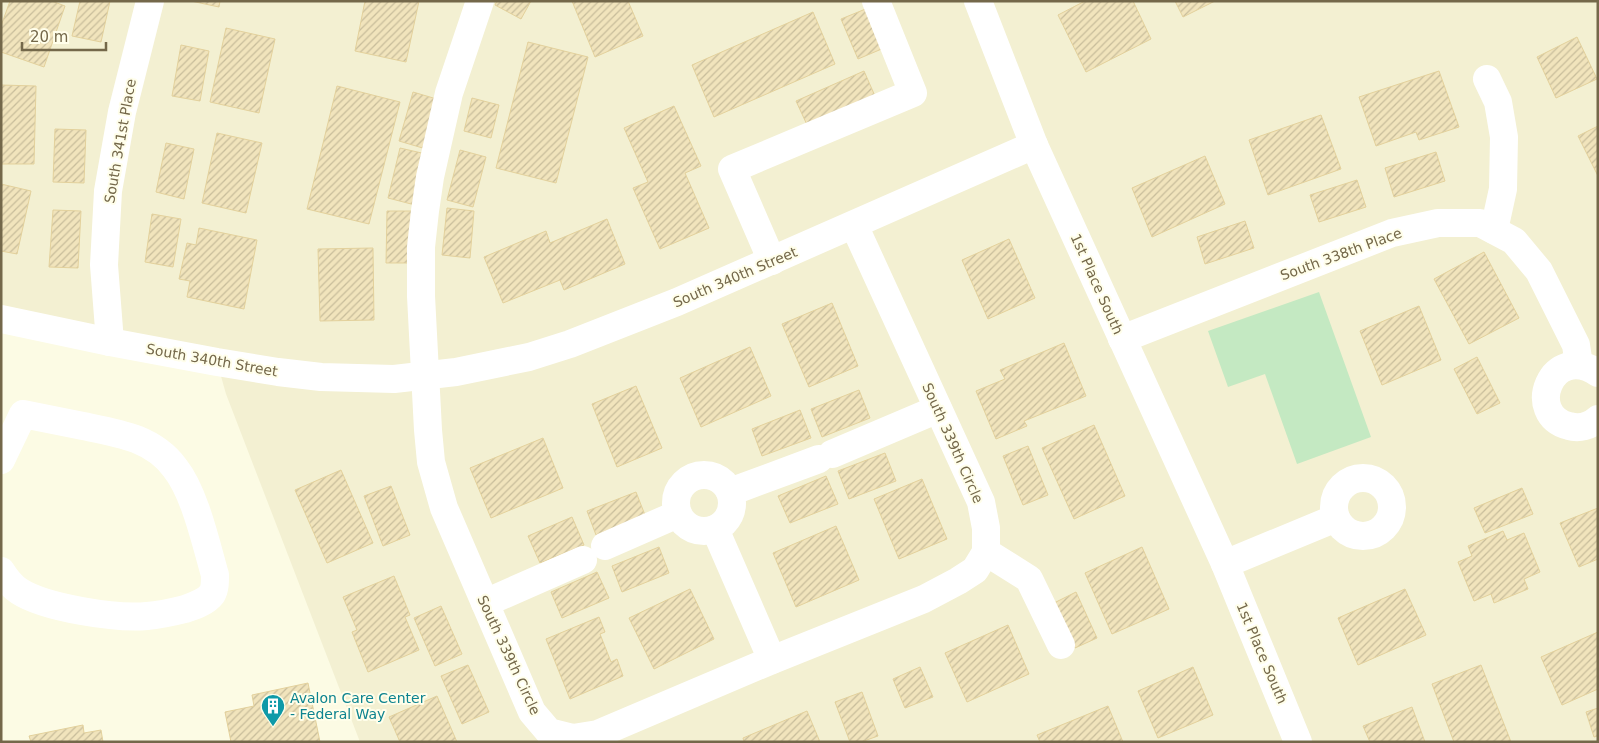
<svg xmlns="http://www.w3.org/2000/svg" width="1599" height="743" font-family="'DejaVu Sans',sans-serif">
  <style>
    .residential { fill: #f3f0d2 }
    .pitch { fill: #c4e9c2 }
    .building { fill: url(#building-hatch); stroke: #e3d19c }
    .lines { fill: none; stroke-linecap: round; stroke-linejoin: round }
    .minor { stroke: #fff; stroke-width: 28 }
    .labels { text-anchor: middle; stroke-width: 4; stroke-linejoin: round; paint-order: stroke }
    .street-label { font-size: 14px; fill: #74684a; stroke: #fffeea }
    .culture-label { font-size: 14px; fill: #0d838f; stroke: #fffeea; text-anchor: start }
  </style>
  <defs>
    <pattern id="building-hatch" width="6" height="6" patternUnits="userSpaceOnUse" patternTransform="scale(1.25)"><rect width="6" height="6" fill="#f1e4bc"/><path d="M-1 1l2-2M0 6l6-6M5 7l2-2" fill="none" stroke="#c8bd9b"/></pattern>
  </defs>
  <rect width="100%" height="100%" fill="#fcfbe4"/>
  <path class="residential" d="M1,1H1598V742H360L226,394L217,362L1,319Z"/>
  <path class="pitch" d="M1319,292L1371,437L1297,464L1265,374L1228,387L1208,331Z"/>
  <g class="building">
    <path d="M10,1H52L65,6L44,67L1,52V26Z"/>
    <path d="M80,1H110L101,42L72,36Z"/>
    <path d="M191,1H220L219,7Z"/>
    <path d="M365,1H419L406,62L355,51Z"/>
    <path d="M497,1H531L521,19L495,5Z"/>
    <path d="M572,1H628L643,36L595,57Z"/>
    <path d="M1085,1H1133L1151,39L1086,72L1058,15Z"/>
    <path d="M1175,1H1215L1183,17Z"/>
    <path d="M868,8L884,48L858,59L841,19Z"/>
    <path d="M813,12L835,64L714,117L692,65Z"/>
    <path d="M226,28L275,39L259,113L210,102Z"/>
    <path d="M1577,37L1597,79L1556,98L1537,57Z"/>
    <path d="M528,42L588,57L556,183L496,168Z"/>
    <path d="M181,45L209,51L200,101L172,96Z"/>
    <path d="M864,71L875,96L808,127L796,101Z"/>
    <path d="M1439,71L1459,127L1419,140L1416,132L1376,146L1359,97Z"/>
    <path d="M1,85L36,86L34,164H1Z"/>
    <path d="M337,86L400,102L369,224L307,209Z"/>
    <path d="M413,92L440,100L426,149L399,141Z"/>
    <path d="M472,98L499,105L491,138L464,131Z"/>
    <path d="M674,106L701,166L685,173L709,228L660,249L633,188L648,182L624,128Z"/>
    <path d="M1321,115L1341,169L1268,195L1249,140Z"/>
    <path d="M1598,126V176L1578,136Z"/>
    <path d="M55,129L86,130L84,183L53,182Z"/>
    <path d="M217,133L262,143L246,213L202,203Z"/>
    <path d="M166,143L194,149L184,199L156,192Z"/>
    <path d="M400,148L426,154L415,205L388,198Z"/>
    <path d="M460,150L486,157L473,207L447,200Z"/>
    <path d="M1436,152L1445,181L1394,197L1385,168Z"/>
    <path d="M1205,156L1225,204L1152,237L1132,188Z"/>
    <path d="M1357,180L1366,207L1319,222L1310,195Z"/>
    <path d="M1,184L31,191L17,254L1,251Z"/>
    <path d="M447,208L474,211L470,258L442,255Z"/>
    <path d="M53,210L81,211L78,268L49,267Z"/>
    <path d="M387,211H415L413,263H386Z"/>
    <path d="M152,214L181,219L173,267L145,262Z"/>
    <path d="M607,219L625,264L564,290L560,280L503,303L484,257L546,231L550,243Z"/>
    <path d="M1245,221L1254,248L1205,264L1197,237Z"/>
    <path d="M199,228L257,240L244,309L187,297L190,281L179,279L187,243L196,245Z"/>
    <path d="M1009,239L1035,298L988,319L962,260Z"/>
    <path d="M373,248L374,320L320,321L318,249Z"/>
    <path d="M1484,252L1519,318L1469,344L1434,279Z"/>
    <path d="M832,303L858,366L809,387L782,324Z"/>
    <path d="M1419,306L1441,360L1382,385L1360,331Z"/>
    <path d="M1064,343L1086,396L1024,421L1027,426L996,439L976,391L1005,379L1000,370Z"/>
    <path d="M750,347L771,396L701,427L680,378Z"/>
    <path d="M1477,357L1500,403L1477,414L1454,369Z"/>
    <path d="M636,386L662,448L617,467L592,404Z"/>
    <path d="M859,390L870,418L822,437L811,409Z"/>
    <path d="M800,410L811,438L762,456L752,429Z"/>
    <path d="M1094,425L1125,496L1074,519L1042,448Z"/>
    <path d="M543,438L563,488L491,518L470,468Z"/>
    <path d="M1028,446L1048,495L1023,505L1003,456Z"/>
    <path d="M885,453L896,481L849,499L838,471Z"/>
    <path d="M341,470L373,543L327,563L295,490Z"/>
    <path d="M826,476L838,504L790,523L778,496Z"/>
    <path d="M922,479L947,539L899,559L874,499Z"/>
    <path d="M391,486L410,535L383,546L364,496Z"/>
    <path d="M1522,488L1533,514L1485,533L1474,508Z"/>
    <path d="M636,492L645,515L596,535L587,511Z"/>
    <path d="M1598,508V559L1579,567L1560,523Z"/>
    <path d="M572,517L584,545L540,563L528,536Z"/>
    <path d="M836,526L859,580L796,607L773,553Z"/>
    <path d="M1503,531L1507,540L1524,533L1540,572L1524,579L1528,589L1494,603L1491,594L1474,601L1458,562L1472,556L1468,546Z"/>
    <path d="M659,547L669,573L622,592L612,566Z"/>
    <path d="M1142,547L1169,609L1112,634L1085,573Z"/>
    <path d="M597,572L609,598L562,618L551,592Z"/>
    <path d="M394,576L410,615L405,617L419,650L368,672L352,632L357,630L343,597Z"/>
    <path d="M690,589L714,639L654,669L629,618Z"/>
    <path d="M1405,589L1426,635L1358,665L1338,618Z"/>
    <path d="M1076,592L1097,638L1075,648L1054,603Z"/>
    <path d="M441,606L462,654L435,666L414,618Z"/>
    <path d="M599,617L605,632L600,634L611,662L617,659L623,676L570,699L546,639Z"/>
    <path d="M1008,625L1029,674L967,702L945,653Z"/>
    <path d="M1598,632V689L1562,705L1541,657Z"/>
    <path d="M468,665L489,712L462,724L441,676Z"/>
    <path d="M1481,665L1511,742H1454L1432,684Z"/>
    <path d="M920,667L933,697L905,708L893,679Z"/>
    <path d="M1193,667L1213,715L1158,738L1138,691Z"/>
    <path d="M308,683L320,742H231L225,712L254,706L252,695Z"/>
    <path d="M862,692L878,736L861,742H850L835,702Z"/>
    <path d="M437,696L457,742H400L389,717Z"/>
    <path d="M1108,706L1123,742H1040L1037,735Z"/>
    <path d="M1412,707L1425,742H1370L1363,726Z"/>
    <path d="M1598,708V736L1594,737L1586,712Z"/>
    <path d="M807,711L820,742H744L743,738Z"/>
    <path d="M83,725L84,733L101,730L103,742H31L29,736Z"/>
  </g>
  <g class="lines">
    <g class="minor">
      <path d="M480,1L449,93L430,177L425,211L421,247V296L428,430L431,462L444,508L532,712L549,732L573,738L598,734L772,660L924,599L958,581L975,570L986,552V528L981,502L854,225"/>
      <path d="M978,1L1034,145L1225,564L1298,742"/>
      <path d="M1487,79L1498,102L1504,137L1503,189L1494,230"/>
      <path d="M772,261L732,169L913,93L876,1"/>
      <path d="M1,319L110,342L217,362L278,372L321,377L394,379L456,372L529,357L570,344L677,302L1034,145"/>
      <path d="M1122,339L1392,233L1438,223H1480L1514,241L1539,271L1576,345L1579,365"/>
      <path d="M110,342L104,265L108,191L122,112L150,1"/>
      <path d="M1598,373C1551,342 1524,415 1569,426C1579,429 1590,426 1598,419"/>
      <path d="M832,454L938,409"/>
      <path d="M1,460L23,414C43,418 63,422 83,426C118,433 153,438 175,468C195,493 206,544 215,575C215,582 215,589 212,594C206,602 194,606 185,609C173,612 160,615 147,616C117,619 45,608 19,591C11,586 6,579 1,571"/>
      <circle cx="704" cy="503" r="28"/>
      <circle cx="1363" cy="507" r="29"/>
      <path d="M730,492L819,459"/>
      <path d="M715,529L772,660"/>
      <path d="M605,546L678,514"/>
      <path d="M986,552L1029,579L1061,645"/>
      <path d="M1225,564L1336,518"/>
      <path d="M485,603L583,560"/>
    </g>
  </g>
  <defs>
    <g id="building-pin" transform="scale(1.25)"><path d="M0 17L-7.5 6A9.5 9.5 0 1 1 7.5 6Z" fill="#0f9aa8" stroke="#fffeea"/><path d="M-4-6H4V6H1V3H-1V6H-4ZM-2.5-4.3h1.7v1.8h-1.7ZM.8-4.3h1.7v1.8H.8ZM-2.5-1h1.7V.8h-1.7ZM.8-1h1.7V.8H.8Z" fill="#fff"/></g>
  </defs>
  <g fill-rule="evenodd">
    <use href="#building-pin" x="273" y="706"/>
  </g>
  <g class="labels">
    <g class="street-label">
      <text transform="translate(120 141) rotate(-80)" y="5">South 341st Place</text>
      <text transform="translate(1341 254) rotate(-20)" y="5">South 338th Place</text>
      <text transform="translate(735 277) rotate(-23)" y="5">South 340th Street</text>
      <text transform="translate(1097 284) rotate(66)" y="5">1st Place South</text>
      <text transform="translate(212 360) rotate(10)" y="5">South 340th Street</text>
      <text transform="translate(953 443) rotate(66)" y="5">South 339th Circle</text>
      <text transform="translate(1262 653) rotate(67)" y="5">1st Place South</text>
      <text transform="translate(509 655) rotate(65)" y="5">South 339th Circle</text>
    </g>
    <g class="culture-label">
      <text x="290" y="703">Avalon Care Center<tspan x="290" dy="16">- Federal Way</tspan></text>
    </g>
  </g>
  <rect width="1599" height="743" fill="none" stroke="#74684a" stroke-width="5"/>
  <path d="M22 42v8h84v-8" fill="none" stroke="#74684a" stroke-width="2.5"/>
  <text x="30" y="42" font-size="15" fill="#74684a" stroke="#fffeea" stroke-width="4" paint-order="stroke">20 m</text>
</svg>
